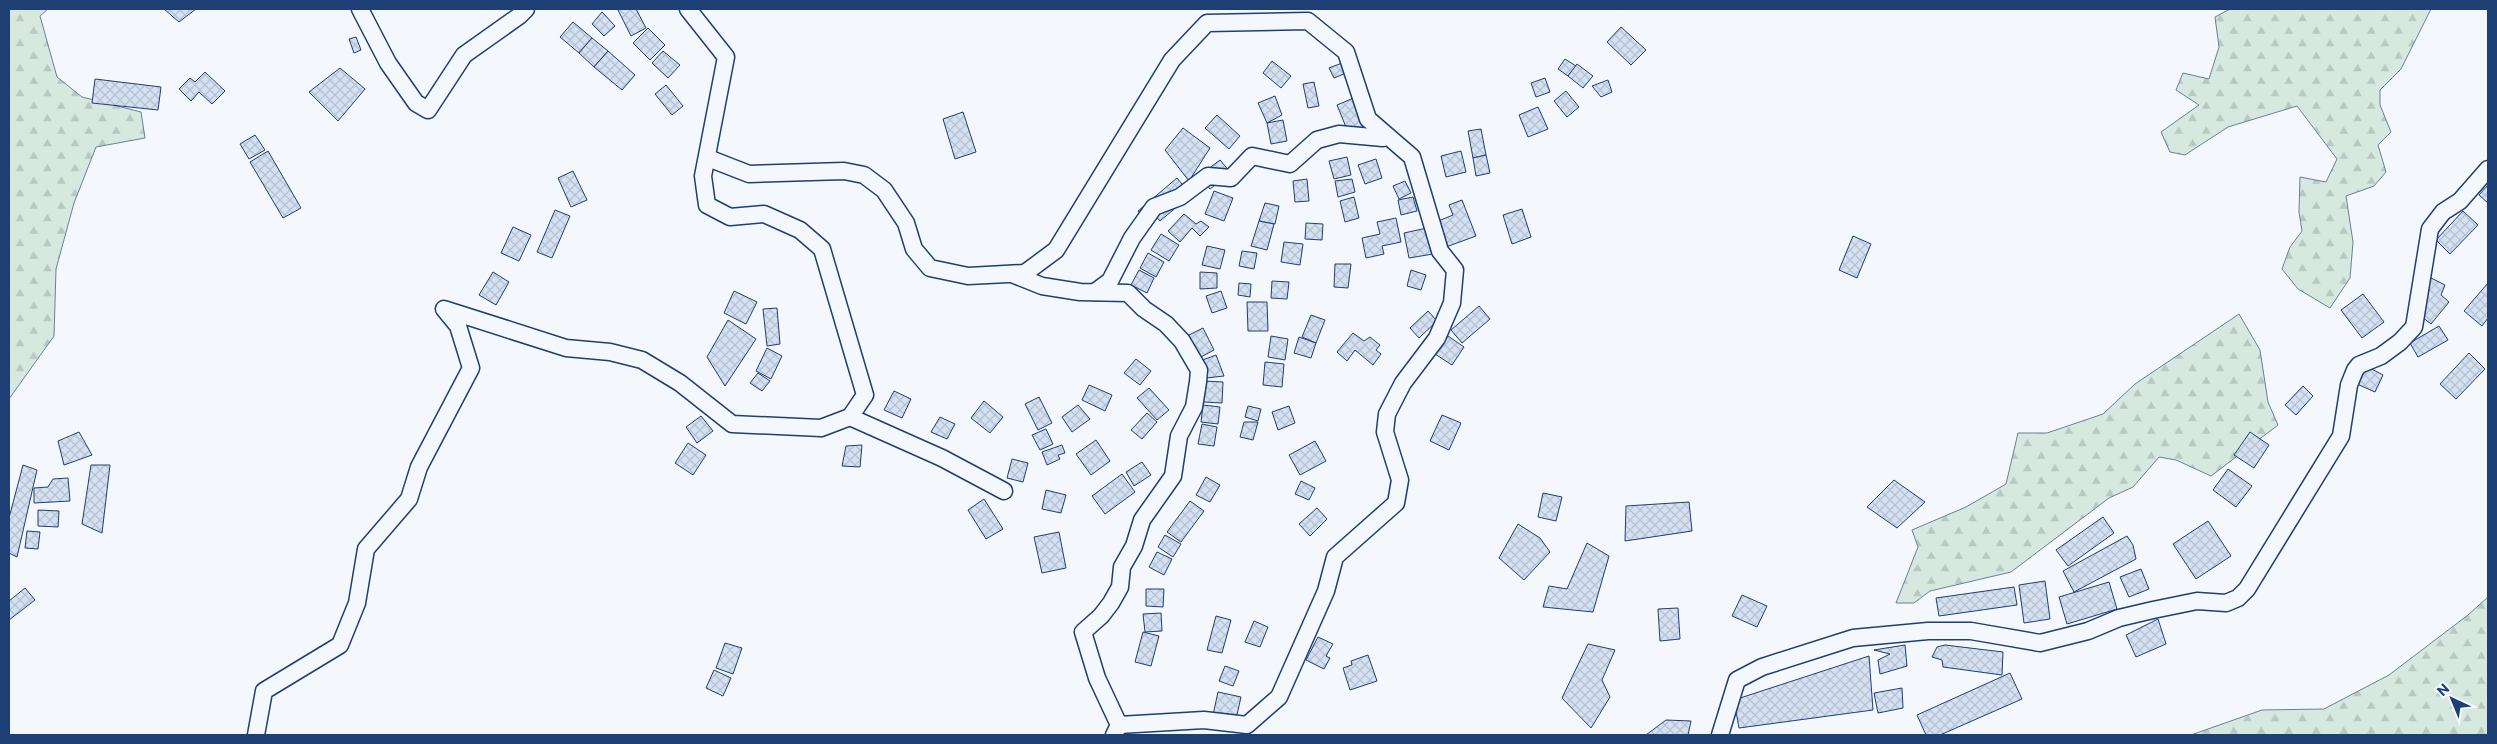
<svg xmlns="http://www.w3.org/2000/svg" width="2497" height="744" font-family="Commissioner,sans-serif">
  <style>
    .forest { fill: url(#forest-firs); stroke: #687fa3 }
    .building { fill: url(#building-cross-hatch); stroke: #1d3f73 }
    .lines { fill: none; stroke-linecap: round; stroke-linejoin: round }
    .street-casing { stroke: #1d3f73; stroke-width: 19 }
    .street { stroke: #f4f7fb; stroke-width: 16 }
  </style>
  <defs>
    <pattern id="forest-firs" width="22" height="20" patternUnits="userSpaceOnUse" patternTransform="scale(1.25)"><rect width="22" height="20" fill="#d7e8df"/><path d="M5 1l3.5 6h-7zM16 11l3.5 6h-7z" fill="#b8c8c3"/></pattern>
    <pattern id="building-cross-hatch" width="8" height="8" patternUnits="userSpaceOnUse" patternTransform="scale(1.25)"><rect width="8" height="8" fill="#d5e0f0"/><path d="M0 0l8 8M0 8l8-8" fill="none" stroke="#b6c1d1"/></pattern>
  </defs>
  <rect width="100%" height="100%" fill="#f4f7fb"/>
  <g class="forest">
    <path d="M9,9H48L40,16L57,77L82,97L141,112L145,138L96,147L74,203L56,269L54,336L9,399Z"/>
    <path d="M2230,9H2431L2401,69L2380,90V105L2391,132L2378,145L2386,172L2374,186L2346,196L2353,242L2350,278L2330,308L2298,289L2282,269L2290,247L2302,231L2299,212L2300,177L2326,182L2337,159L2297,106L2228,127L2185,155L2170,152L2161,132L2199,105L2176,90L2183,73L2209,79L2219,47L2215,17Z"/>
    <path d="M2239,314L2260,350L2268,402L2278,425L2211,476L2176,460L2159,457L2133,487L2109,498L2011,572L1930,591L1914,603H1896L1918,547L1912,530L1966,507L2006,484L2018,433H2047L2103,414L2135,384Z"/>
    <path d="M2488,597V735H2191L2262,710L2324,709L2389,675L2468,615Z"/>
  </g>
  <g class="building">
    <path d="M164,9H196L179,22Z"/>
    <path d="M621,9H636L646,28L631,36L618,10Z"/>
    <path d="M602,12L615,26L604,36L592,24Z"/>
    <path d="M573,22L592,38L579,53L560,37Z"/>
    <path d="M1621,27L1646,50L1631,65L1607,42Z"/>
    <path d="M648,28L665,45L650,60L633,43Z"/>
    <path d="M356,37L361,50L354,53L349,39Z"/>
    <path d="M592,38L608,51L594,67L579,53Z"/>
    <path d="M608,51L635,75L622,90L594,67Z"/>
    <path d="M663,51L680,65L668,78L652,63Z"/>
    <path d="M1565,59L1576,66L1568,76L1558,69Z"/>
    <path d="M1272,61L1291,76L1281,88L1263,73Z"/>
    <path d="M1342,63L1346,73L1334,78L1329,68Z"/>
    <path d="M1577,64L1593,76L1583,88L1568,76Z"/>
    <path d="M340,68L365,89L338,121L309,92Z"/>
    <path d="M205,72L225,91L212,104L199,92L191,101L179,89L190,78L195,82Z"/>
    <path d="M1545,78L1550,92L1536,97L1531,83Z"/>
    <path d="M95,79L161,87L158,110L92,103Z"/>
    <path d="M1608,80L1612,92L1601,97L1592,86Z"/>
    <path d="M1314,82L1319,106L1308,108L1303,84Z"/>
    <path d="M666,85L683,106L672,115L655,94Z"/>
    <path d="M1566,91L1579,107L1567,117L1554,101Z"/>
    <path d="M1275,96L1282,115L1267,123L1258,103Z"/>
    <path d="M1356,97L1369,129L1350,137L1337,105Z"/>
    <path d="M1538,107L1548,129L1528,137L1519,115Z"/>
    <path d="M963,112L976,152L955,159L943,119Z"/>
    <path d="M1217,115L1240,136L1229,149L1205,128Z"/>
    <path d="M1283,120L1287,141L1271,144L1267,123Z"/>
    <path d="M1183,128L1210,148L1189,181L1165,150Z"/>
    <path d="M1481,129L1486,155L1473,158L1468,131Z"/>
    <path d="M255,135L265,150L249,159L240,144Z"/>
    <path d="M268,151L301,208L283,218L250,162Z"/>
    <path d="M1461,151L1466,172L1446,177L1441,156Z"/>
    <path d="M1486,155L1490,173L1476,176L1473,158Z"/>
    <path d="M1347,157L1351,175L1334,179L1329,161Z"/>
    <path d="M1376,159L1382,178L1365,184L1358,165Z"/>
    <path d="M1220,160L1231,173L1210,189L1199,176Z"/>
    <path d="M573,171L587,200L571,207L558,178Z"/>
    <path d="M1177,178L1191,195L1160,221L1154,215L1146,221L1138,211Z"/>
    <path d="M1307,179L1309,201L1295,202L1293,181Z"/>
    <path d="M1352,179L1355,192L1338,197L1335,181Z"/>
    <path d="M1405,181L1411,193L1399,199L1393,186Z"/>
    <path d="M2488,185V203L2479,195Z"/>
    <path d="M1214,191L1233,198L1224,221L1205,214Z"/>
    <path d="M1354,197L1359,218L1345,222L1340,201Z"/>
    <path d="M1413,197L1417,211L1401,215L1398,200Z"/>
    <path d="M1462,200L1476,236L1446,247L1436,222L1453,215L1449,205Z"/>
    <path d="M1265,203L1279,206L1275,224L1259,221Z"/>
    <path d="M1522,209L1531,237L1512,244L1503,215Z"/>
    <path d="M555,210L570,216L552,258L537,252Z"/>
    <path d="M2463,211L2478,225L2450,254L2436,240Z"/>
    <path d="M1184,214L1196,224L1201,221L1209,227L1200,236L1192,228L1180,242L1168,231Z"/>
    <path d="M1396,218L1401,242L1382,246L1384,254L1366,258L1362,238L1380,234L1377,222Z"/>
    <path d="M1259,221L1274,224L1267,250L1251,246Z"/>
    <path d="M1306,223L1323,224L1322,240L1305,239Z"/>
    <path d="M513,227L531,235L519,261L501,253Z"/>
    <path d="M1427,228L1433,254L1409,258L1404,233Z"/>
    <path d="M1161,234L1179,245L1169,261L1151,250Z"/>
    <path d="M1853,236L1871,244L1857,278L1839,270Z"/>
    <path d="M1284,242L1303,244L1300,265L1281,262Z"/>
    <path d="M1207,246L1225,250L1220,269L1202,265Z"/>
    <path d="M1242,251L1257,253L1254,269L1239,266Z"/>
    <path d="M1148,253L1164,262L1156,277L1140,268Z"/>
    <path d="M1335,264H1351L1348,288L1334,287Z"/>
    <path d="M1139,270L1154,278L1147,293L1131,285Z"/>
    <path d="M1411,270L1426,275L1421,290L1407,286Z"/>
    <path d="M493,272L509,282L496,305L479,295Z"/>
    <path d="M1200,272L1217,273V288L1200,289Z"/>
    <path d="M2429,277L2445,285L2441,295L2449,302L2431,324L2418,314Z"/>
    <path d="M1272,281L1289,282L1287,299L1271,298Z"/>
    <path d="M1239,283L1251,284L1250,297L1238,295Z"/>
    <path d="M2488,283V318L2482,326L2464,311Z"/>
    <path d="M734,291L757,302L746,324L724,313Z"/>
    <path d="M1221,291L1227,308L1212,313L1206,296Z"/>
    <path d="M2363,294L2384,322L2362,338L2341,310Z"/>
    <path d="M1247,302H1267L1268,331H1248Z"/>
    <path d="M1479,306L1490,319L1462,343L1451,330Z"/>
    <path d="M777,308L780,344L767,346L763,309Z"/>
    <path d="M1428,311L1437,321L1419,338L1410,328Z"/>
    <path d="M1311,315L1325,320L1316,343L1302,337Z"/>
    <path d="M728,320L756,339L725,386L707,357Z"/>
    <path d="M2439,326L2448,340L2418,357L2410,343Z"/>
    <path d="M1203,328L1214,350L1199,358L1187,336Z"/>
    <path d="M1353,333L1364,341L1370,337L1380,345L1376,350L1381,354L1373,365L1355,350L1347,361L1337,352Z"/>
    <path d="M1271,336L1288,339L1285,360L1268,357Z"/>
    <path d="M1448,336L1464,347L1452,365L1435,354Z"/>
    <path d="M1299,337L1316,343L1311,358L1294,353Z"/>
    <path d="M767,348L782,356L771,379L756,371Z"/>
    <path d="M2469,353L2485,369L2456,399L2440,384Z"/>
    <path d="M1216,355L1224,376L1206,378L1200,361Z"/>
    <path d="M1136,359L1151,371L1140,385L1124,373Z"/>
    <path d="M1265,362L1284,364L1282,387L1263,385Z"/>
    <path d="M2366,366L2383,375L2375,392L2357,384Z"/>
    <path d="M758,373L770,381L762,391L750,383Z"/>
    <path d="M1204,381L1223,382L1222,403L1203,402Z"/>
    <path d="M1089,385L1112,395L1105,411L1082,400Z"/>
    <path d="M2303,386L2313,396L2296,415L2285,405Z"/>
    <path d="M1149,388L1169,410L1157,420L1137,398Z"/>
    <path d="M894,391L911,399L902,418L884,410Z"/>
    <path d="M1039,397L1052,423L1038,430L1025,404Z"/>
    <path d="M984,401L1003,417L990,433L971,418Z"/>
    <path d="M1078,405L1090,419L1072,432L1062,417Z"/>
    <path d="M1203,405L1220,407L1218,424L1201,422Z"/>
    <path d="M1248,406L1261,409L1258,421L1245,417Z"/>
    <path d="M1289,406L1295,423L1278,430L1272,412Z"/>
    <path d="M1147,413L1157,422L1142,439L1131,430Z"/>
    <path d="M1442,415L1461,423L1449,450L1430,441Z"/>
    <path d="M701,416L713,431L697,443L686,427Z"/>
    <path d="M940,417L955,424L947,439L931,432Z"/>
    <path d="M1244,422H1258L1253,440L1240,437Z"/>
    <path d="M1202,424L1217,427L1214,446L1198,444Z"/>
    <path d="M1046,429L1053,444L1040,450L1032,435Z"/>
    <path d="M79,432L92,455L64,465L58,441Z"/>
    <path d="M2250,432L2269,445L2254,468L2234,455Z"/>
    <path d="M1096,440L1110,461L1091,475L1076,454Z"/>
    <path d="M1315,441L1326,461L1300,475L1289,455Z"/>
    <path d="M688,443L706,455L693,475L675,463Z"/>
    <path d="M862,445L860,467L842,466L846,446Z"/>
    <path d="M1062,445L1065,453L1058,455L1060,459L1047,465L1042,452Z"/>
    <path d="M1012,459L1028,463L1023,482L1007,478Z"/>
    <path d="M1142,462L1151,475L1134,486L1126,472Z"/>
    <path d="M23,465L37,470L17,557L9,553V518Z"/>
    <path d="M91,465H110L102,533L82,524Z"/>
    <path d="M2228,469L2252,486L2236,507L2213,490Z"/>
    <path d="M1122,474L1135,492L1105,514L1092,496Z"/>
    <path d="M1206,477L1220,485L1210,502L1196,495Z"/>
    <path d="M68,478L70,501L34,503V488L48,487L53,479Z"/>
    <path d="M1894,480L1925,502L1897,528L1867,507Z"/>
    <path d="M1301,481L1315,488L1309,500L1295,494Z"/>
    <path d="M1046,490L1066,495L1061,513L1042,509Z"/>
    <path d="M1543,493L1562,497L1556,521L1538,517Z"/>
    <path d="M984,499L1003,529L986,539L968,510Z"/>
    <path d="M1190,501L1204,511L1181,542L1167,532Z"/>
    <path d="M1689,502L1692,531L1625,541L1626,506Z"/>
    <path d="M1317,508L1327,519L1310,536L1299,524Z"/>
    <path d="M38,510L59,511L58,527L38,526Z"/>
    <path d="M2103,517L2114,533L2068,566L2056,550Z"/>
    <path d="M2208,521L2231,556L2196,579L2173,544Z"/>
    <path d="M1518,524L1540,538L1550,552L1524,580L1499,558Z"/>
    <path d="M27,531L40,532L38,549L25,548Z"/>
    <path d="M1059,532L1066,568L1042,573L1034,537Z"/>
    <path d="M1165,535L1181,544L1173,557L1158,547Z"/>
    <path d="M2127,536L2133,545L2136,559L2074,592L2063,571Z"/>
    <path d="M1587,543L1609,556L1593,612L1543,607L1549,586L1567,589Z"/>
    <path d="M1157,552L1172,559L1164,575L1149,567Z"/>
    <path d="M2141,569L2149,589L2129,597L2120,577Z"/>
    <path d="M2045,581L2050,619L2024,623L2019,585Z"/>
    <path d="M2109,582L2117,609L2067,624L2059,597Z"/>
    <path d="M2014,587L2017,605L1939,616L1936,598Z"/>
    <path d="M25,588L35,600L9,620V601Z"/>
    <path d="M1146,589H1164L1163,607L1146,606Z"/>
    <path d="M1742,595L1767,606L1757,627L1732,616Z"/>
    <path d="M1678,608L1680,639L1660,641L1658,609Z"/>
    <path d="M1161,613L1162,631L1145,632L1143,614Z"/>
    <path d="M1216,616L1231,620L1222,653L1207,650Z"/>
    <path d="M2158,619L2166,644L2136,657L2126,635Z"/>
    <path d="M1254,621L1268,627L1260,647L1245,642Z"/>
    <path d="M1143,632L1159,636L1151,666L1135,662Z"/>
    <path d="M1318,637L1333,644L1326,656L1330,658L1324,669L1306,660Z"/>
    <path d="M725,643L742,648L733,674L716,668Z"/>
    <path d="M1588,644L1615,650L1602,680L1610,697L1591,728L1562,698Z"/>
    <path d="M1905,645L1907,666L1880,674L1878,660L1890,654L1874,650Z"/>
    <path d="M1945,645L2003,652L2002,675L1943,667L1942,660L1932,657L1937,647Z"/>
    <path d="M1368,655L1377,681L1350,690L1343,668L1352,665L1351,661Z"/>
    <path d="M1869,656L1873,710L1739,728L1734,700Z"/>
    <path d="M1225,666L1239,671L1233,686L1219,681Z"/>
    <path d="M714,670L731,678L723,696L706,688Z"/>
    <path d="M2010,673L2022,699L1940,735H1926L1917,715Z"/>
    <path d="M1902,688L1903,708L1878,713L1874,693Z"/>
    <path d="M1218,692L1241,697L1236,719L1213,715Z"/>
    <path d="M1666,720L1691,721L1688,735H1646Z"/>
  </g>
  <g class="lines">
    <g class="street-casing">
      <g id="street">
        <path d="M360,9L388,63L416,103L428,110L464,55L519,16L526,9"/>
        <path d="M708,158L749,174L844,171L864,175L884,190L906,223L914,249L930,268L968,276L1025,273L1056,250L1172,60L1207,23L1308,21L1346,52L1368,119L1412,157L1440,251L1455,270L1452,303L1437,338L1403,383L1387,414L1385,432L1400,480L1396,503L1335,557L1326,591L1279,697L1247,725L1204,720L1119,725"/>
        <path d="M1012,274L1042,286L1080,292L1128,293L1144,309L1166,324L1182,341L1199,370L1198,382L1194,407L1179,436L1173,476L1142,520L1134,546L1122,567L1120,587L1111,603L1101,616L1083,632L1097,678L1119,725L1114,735"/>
        <path d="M1095,292L1110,281L1132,238L1154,207L1180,197L1208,176L1231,178L1252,156L1290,164L1317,140L1339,134L1383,138"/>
        <path d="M850,417L942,458L1004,491"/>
        <path d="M256,735L264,691L340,645L357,603L366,549L409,499L419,467L471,368L458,326L444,309L566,348L610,352L642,360L680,383L732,424L821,428L850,417L865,395L822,249L800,230L764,214L730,217L707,205L703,176L726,57L688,9"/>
        <path d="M1720,735L1737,680L1762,667L1853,638L1928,631H1971L2040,643L2088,631L2119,618L2153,610L2197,601L2226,603L2238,598L2247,589L2341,436L2349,385L2355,370L2359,365L2381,356L2400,342L2414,327L2430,229L2443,212L2460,201L2488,169"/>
      </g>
    </g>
    <use href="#street" class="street"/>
  </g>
  <rect width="2497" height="744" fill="none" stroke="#1d3f73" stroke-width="20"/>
  <g transform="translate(2452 699) rotate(316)" stroke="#f4f7fb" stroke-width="4" paint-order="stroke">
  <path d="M0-4L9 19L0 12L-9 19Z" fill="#1d3f73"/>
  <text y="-8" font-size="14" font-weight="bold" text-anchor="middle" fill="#1d3f73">N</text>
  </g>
</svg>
